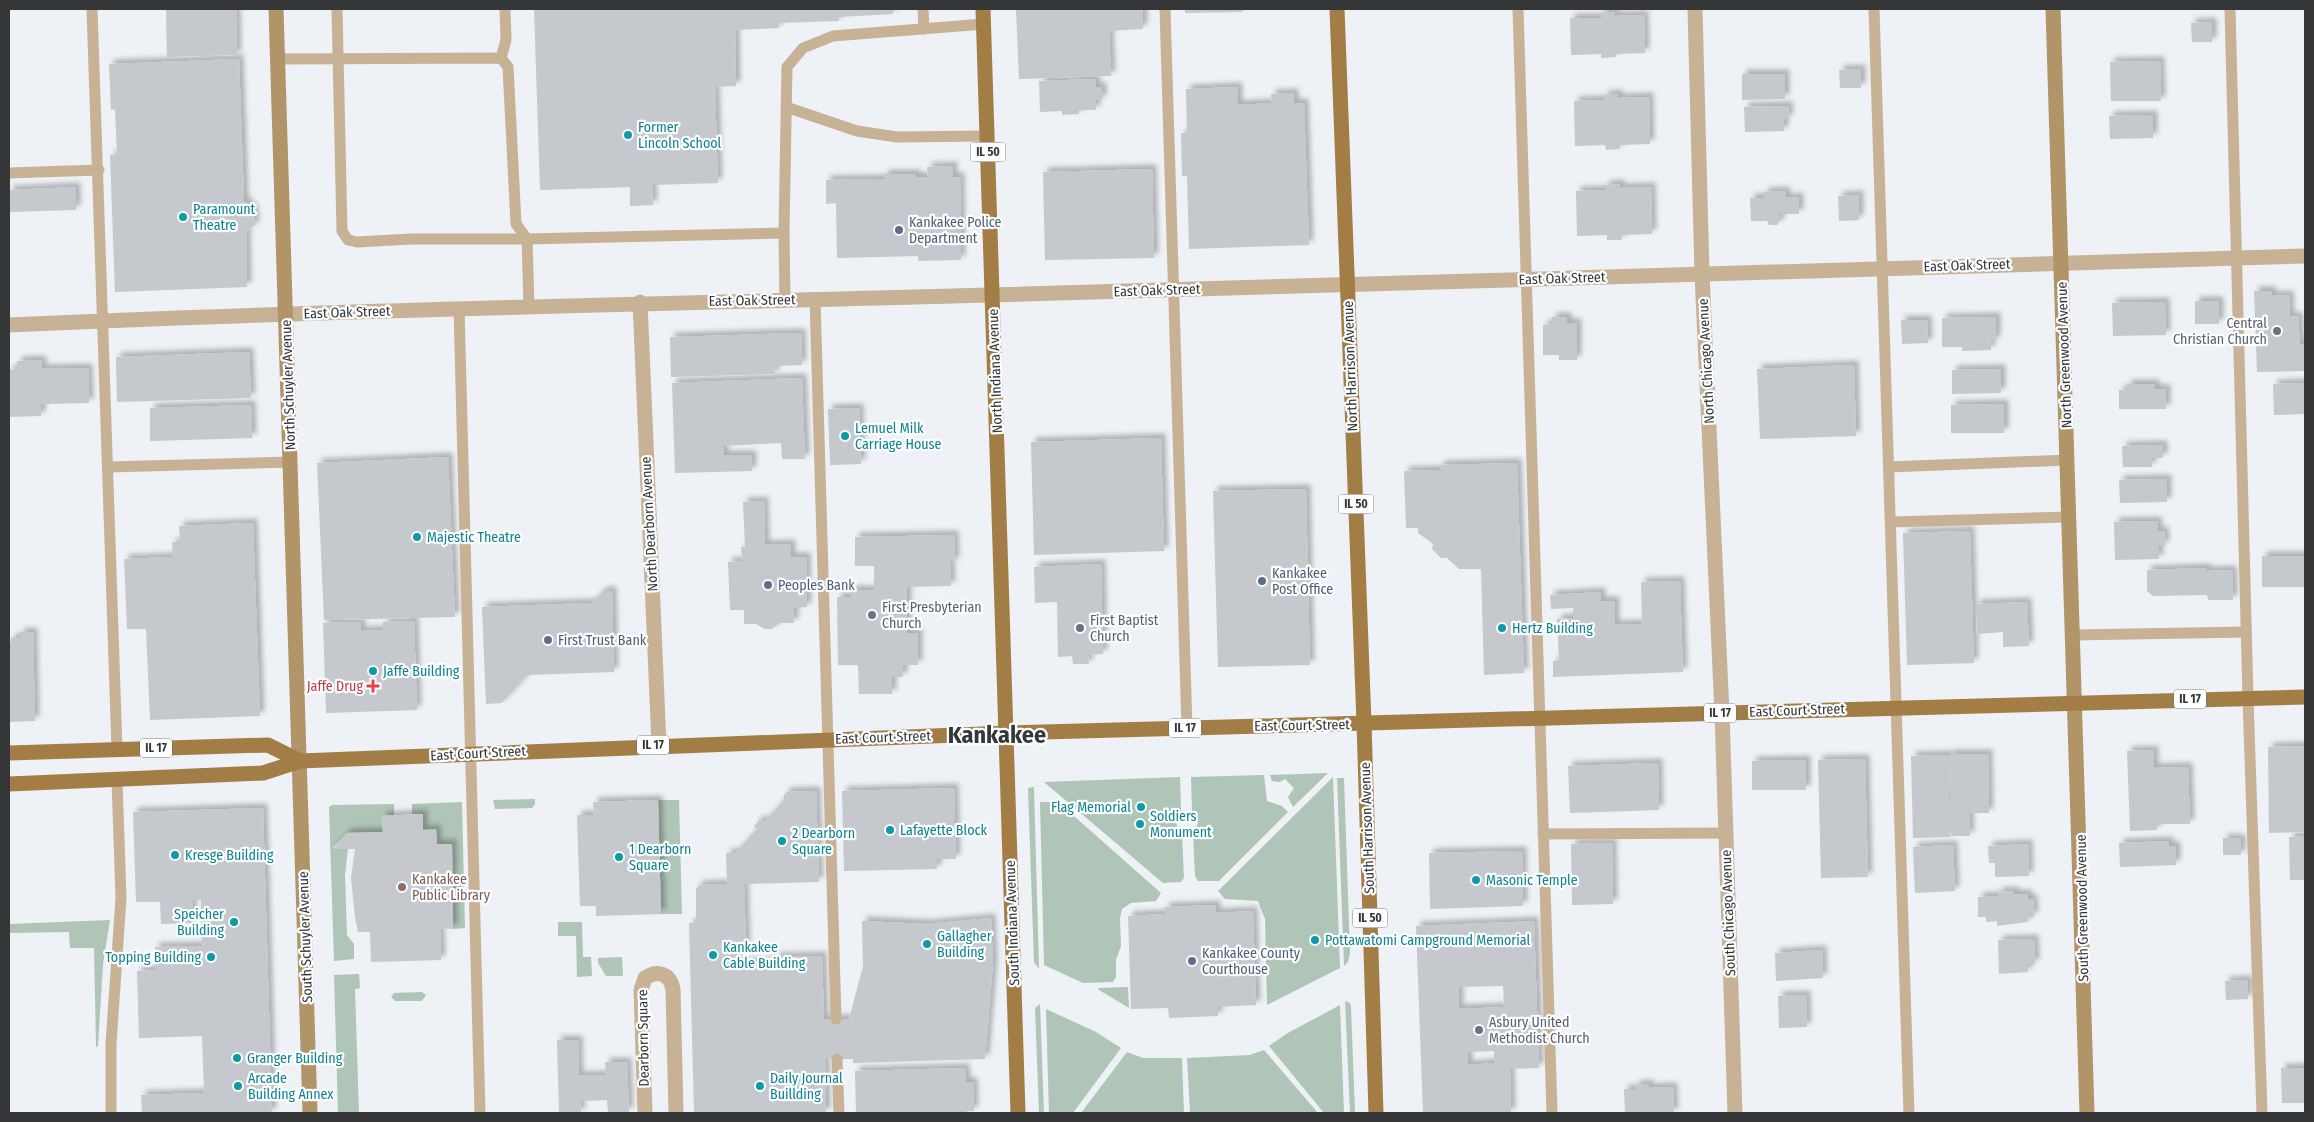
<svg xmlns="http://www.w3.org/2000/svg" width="2314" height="1122" font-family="'Fira Sans Condensed',sans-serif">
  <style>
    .green { fill: #afc5b7 }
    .building { fill: #c5c8cc; fill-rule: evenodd; filter: url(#shadow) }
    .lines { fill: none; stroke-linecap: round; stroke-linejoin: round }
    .lane { stroke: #c7b296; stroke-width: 11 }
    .street { stroke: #c7b296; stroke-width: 15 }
    .secondary { stroke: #b29469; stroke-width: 15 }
    .primary { stroke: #a27d46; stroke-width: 15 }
    .culture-dot { fill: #0f9aa8; stroke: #fdfeff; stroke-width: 2 }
    .service-dot { fill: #5c6f8a; stroke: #fdfeff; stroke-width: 2 }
    .worship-dot { fill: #6b7280; stroke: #fdfeff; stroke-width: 2 }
    .health-dot { fill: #e0444e; stroke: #fdfeff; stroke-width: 2 }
    .education-dot { fill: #8d6e63; stroke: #fdfeff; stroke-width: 2 }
    .labels { text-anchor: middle; stroke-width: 4.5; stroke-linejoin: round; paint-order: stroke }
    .shield { fill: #fdfeff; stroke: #717274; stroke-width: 1 }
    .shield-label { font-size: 12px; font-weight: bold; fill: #353638 }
    .culture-label { font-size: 14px; fill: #0d838f; stroke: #fdfeff; text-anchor: start }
    .service-label { font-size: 14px; fill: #4e5e75; stroke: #fdfeff; text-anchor: start }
    .street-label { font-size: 14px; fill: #353638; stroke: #fdfeff }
    .worship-label { font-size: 14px; fill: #5b616d; stroke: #fdfeff; text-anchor: start }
    .health-label { font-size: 14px; fill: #be3a42; stroke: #fdfeff; text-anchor: end }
    .education-label { font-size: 14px; fill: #785e54; stroke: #fdfeff; text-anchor: start }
    .town-label { font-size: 24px; font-weight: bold; fill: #353638; stroke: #fdfeff }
  </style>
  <defs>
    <filter id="shadow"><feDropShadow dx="4.5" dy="-4.5" stdDeviation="2.5" flood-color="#0004"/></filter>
  </defs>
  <rect width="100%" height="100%" fill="#eef1f5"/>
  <g class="green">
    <path d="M1328,773L1293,807L1288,797L1294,788L1285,779L1280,782L1272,781L1270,775Z"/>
    <path d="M1264,775L1267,801L1282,806L1288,812L1219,881H1198L1195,876L1193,833L1198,823L1192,811L1191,777Z"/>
    <path d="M1180,777L1181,811L1176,821L1178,830L1182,834L1184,878L1181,882L1163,883L1044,782Z"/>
    <path d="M1333,777L1340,968L1267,1005L1265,919L1258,901L1225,899L1218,891Z"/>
    <path d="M1337,778H1344L1350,954L1348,962L1344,966Z"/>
    <path d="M1034,787L1039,969L1034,962L1028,788Z"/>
    <path d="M535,799V804L532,808L495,809L493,800Z"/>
    <path d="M658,800H679L682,914H661Z"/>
    <path d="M462,802L465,928L453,929L452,844H437L436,830H423V814H412V804Z"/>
    <path d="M1040,802H1058L1161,893L1156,901L1131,903L1122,909L1120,918L1121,946L1116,960V977L1113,982L1083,983L1044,965Z"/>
    <path d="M394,804V815L382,816L383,832L347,833L333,848L348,849L345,875L347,935L354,944V959L334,961L329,807L332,805Z"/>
    <path d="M110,920L103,964L98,1046L96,1047L94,948H70L69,932L9,933V924Z"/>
    <path d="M558,922H582L583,957H591L592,976L577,977L576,936H558Z"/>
    <path d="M622,957L623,976H606L598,963V958Z"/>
    <path d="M359,974L360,988L355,989L359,1113H338L334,975Z"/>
    <path d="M1128,987L1129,1008L1099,990L1098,988Z"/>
    <path d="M422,992L426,995L422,1001H395L391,997L394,993Z"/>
    <path d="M1345,1001L1350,1003L1351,1007L1355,1113H1350Z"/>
    <path d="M1040,1004L1044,1113H1039L1035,1008Z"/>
    <path d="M1340,1005L1344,1113H1324L1269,1046L1286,1034Z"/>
    <path d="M1046,1009L1096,1032L1121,1048L1073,1113H1049Z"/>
    <path d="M1264,1050L1318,1113H1190L1187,1058L1250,1055Z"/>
    <path d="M1127,1052L1143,1058H1182L1184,1113H1081Z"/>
  </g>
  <g class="building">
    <path d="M166,9H236L237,55L167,57Z"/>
    <path d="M534,9H893V14L839,17V21L779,23V28L735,30L736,86L715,87L718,183L652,185L653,205L630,206V187L540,190Z"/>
    <path d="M1016,9H1143V29L1109,31L1111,76L1019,79Z"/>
    <path d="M1185,9H1243V12L1185,13Z"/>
    <path d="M1601,12H1615V16L1644,15L1645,53L1616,54V57L1601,58V54L1571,55L1570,18H1601Z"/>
    <path d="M2212,22V42H2192L2191,23Z"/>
    <path d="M239,59L244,201L253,209L255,225L246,231L247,287L115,292L110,155H117L115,109L111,110L109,64Z"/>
    <path d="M2160,61L2161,101H2111L2110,62Z"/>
    <path d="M1861,69V88H1840L1839,70Z"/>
    <path d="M1742,74H1785V99L1742,100Z"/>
    <path d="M1095,79L1096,87H1102V100H1096V110H1079V114L1062,115V111L1040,112L1039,81Z"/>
    <path d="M1238,87V105L1272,103L1271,94L1294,93V103H1304L1309,245L1189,249L1187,176H1182L1181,133H1187L1186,89Z"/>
    <path d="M1618,94V98L1649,97L1650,144L1620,145V149L1606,150L1605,145L1575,146L1574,101L1604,100V95Z"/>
    <path d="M1788,106L1789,119H1784V131L1745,132L1744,107Z"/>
    <path d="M2153,115V138L2110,139L2109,116Z"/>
    <path d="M953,166V177H960L961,260L918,261V256L837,258L836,203L826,204V180L885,179L884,174H916V177H928L927,167Z"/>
    <path d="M1152,169L1154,258L1045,260L1043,172Z"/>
    <path d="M1620,184V188L1651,187L1652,234L1621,235L1622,240H1607V235L1577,236L1576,191L1605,190V185Z"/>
    <path d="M76,187V210L9,212V190Z"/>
    <path d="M1785,191L1786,198L1799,197V214H1780V221L1777,225H1769L1767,221H1751L1750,198H1764V192Z"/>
    <path d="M1859,195V220L1839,221L1838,196Z"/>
    <path d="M2254,291H2272V296L2289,295L2290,317L2298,316L2300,344H2305V371L2257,372Z"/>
    <rect x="2195" y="301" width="24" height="23"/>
    <path d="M2165,302L2166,335L2113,336L2112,303Z"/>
    <path d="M1552,317H1567V323H1577V360H1559V355H1543V325L1552,324Z"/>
    <path d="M1996,317V341H1991V350L1962,351V347H1942V318Z"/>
    <path d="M1901,320H1927L1928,343L1902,344Z"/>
    <path d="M801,333L802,365L774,366L775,374L671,377L670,337Z"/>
    <path d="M249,352L251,398L117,402L116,357Z"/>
    <path d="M42,360V369L88,368L89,403L41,404V416L9,417V370L17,369V361Z"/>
    <path d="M1854,365L1856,436L1760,439L1757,369Z"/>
    <path d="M2001,369V393L1952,394V370Z"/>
    <path d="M802,378L805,459H782L781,443L723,446L724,455H752V471L675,473L672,383Z"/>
    <path d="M2305,383V414L2274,415L2273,384Z"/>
    <path d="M2127,384H2155V389H2166V409H2119V390H2127Z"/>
    <path d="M2004,404V433H1951V405Z"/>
    <path d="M251,405L252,438L150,441V408Z"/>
    <path d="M859,408L861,464L830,465L828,409Z"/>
    <path d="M1161,438L1164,551L1034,555L1031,442Z"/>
    <path d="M2163,445V458H2152V467H2123L2122,446Z"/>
    <path d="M448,457L455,617L324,620L317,463Z"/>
    <path d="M1517,463L1524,673L1484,675L1481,569H1459L1447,558H1441L1432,549L1433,544L1418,533V528H1406L1404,471L1440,470V465Z"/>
    <path d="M2167,479V502L2120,503L2119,480Z"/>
    <path d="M1306,489L1310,665L1218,667L1213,491Z"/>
    <path d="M764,501L765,545L791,544V557H806L807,607L794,608V623H780L772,629H765L756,624H744V610H730L728,562L742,561L741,547H745L743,502Z"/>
    <path d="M2157,521L2158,532L2164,531L2165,546H2159V559L2115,560L2114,522Z"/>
    <path d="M253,523L260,716L150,720L146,629H127L124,559L173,557L172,542H180L179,526Z"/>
    <path d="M1970,531L1974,663L1907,665L1903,533Z"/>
    <path d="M954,535L955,562H950L951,586L907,587V633H918V665H903V677H892V694H859L858,665H838L837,597H851V590H874V566H855V537Z"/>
    <rect x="2262" y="556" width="43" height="31"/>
    <path d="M1101,564L1103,654L1088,655L1089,664H1073L1072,656L1058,657L1057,602L1035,603L1034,567Z"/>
    <path d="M2206,568L2207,571L2232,570L2233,600H2208L2207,595L2153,596L2147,591V570Z"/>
    <path d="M1680,581L1683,672L1553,677V661L1559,660L1557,619L1573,618V608L1551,609L1550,595L1601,592V601H1615V625L1642,624L1641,582Z"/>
    <path d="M603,591H612L614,672L527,675L502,703L486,704L482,607L592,603Z"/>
    <path d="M2027,602L2029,646L2003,647V632L1977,634L1976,604Z"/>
    <path d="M414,621L417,710L326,713L323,623L361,622V631L383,630V622Z"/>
    <path d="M20,632H33L35,721L9,722V642H11V638H20Z"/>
    <path d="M2305,746V832L2269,833L2268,747Z"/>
    <path d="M2154,750V768L2188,767L2190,824H2157V830L2130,831L2127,751Z"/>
    <path d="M1949,754H1988L1989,813H1969L1970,836H1951Z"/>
    <path d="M1948,755L1950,837L1913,838L1911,756Z"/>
    <path d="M1865,759L1868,877L1821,878L1818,760Z"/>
    <path d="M1806,760V790H1752V761Z"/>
    <path d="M1658,763L1659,810L1570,813L1568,766Z"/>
    <path d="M954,788L956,859H937V869L844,871L842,791Z"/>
    <path d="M816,791L819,882L744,884L746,946L735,947L736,963L775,962V957L822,956L824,1019H849L863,967L862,921L926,924L991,918L993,963L985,1059L853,1063V1059H825L826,1113H694L689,923H696V889L699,885L727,884L726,853H735L757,829L754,826L760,819L764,822L784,800V795L787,792Z"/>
    <path d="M658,800L661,914L596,916V906H580L577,815H594L593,802Z"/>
    <path d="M263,808L272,1113H142L141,1095L204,1093L202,1036L139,1038L137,971L155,970V947L202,946L201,900H192L193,923L161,924L160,902H136L133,812Z"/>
    <path d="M423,814V830L436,829L437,844H452L453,929L440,928L441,960L371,962L370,932H358L355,917L351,878L355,849H333L347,833L383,832L382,816Z"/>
    <path d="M2305,836V880H2290L2289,837Z"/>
    <path d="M2223,838L2241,839V855H2223Z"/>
    <path d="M2169,841V846H2176V865L2120,867L2119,843Z"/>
    <path d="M1612,843L1613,904L1572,905L1571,844Z"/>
    <path d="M2028,844L2029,876L1995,877V863H1989L1988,846Z"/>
    <path d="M1953,845L1955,891L1915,893L1913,847Z"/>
    <path d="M1522,851L1523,906L1430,909L1429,853Z"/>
    <path d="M2014,891V894H2028V899H2033L2034,917H2028V922L1997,926V921L1986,922V917H1978V897L1998,896V892Z"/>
    <path d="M1216,905V913L1253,911L1256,1005L1218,1007V1016L1169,1018L1168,1008L1131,1009L1128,916L1165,914V907Z"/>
    <path d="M1534,921L1539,1068L1510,1069L1511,1113H1423L1416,926ZM1503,986L1504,1007L1459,1009V987ZM1494,1051V1063L1468,1065V1052Z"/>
    <path d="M2034,939L2035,964H2028V972L1999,974L1998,940Z"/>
    <path d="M1822,950L1823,978L1776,981L1775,953Z"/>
    <path d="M2248,980V999L2226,1000L2225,981Z"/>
    <path d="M1806,995L1807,1027L1779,1028L1778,996Z"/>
    <path d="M557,1040H578L579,1076L606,1075L605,1062H627L629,1112H608L607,1100L580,1101L581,1113H559Z"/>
    <path d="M965,1068L966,1082H973L974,1111H967V1113H856L855,1071Z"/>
    <path d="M2281,1068H2305V1103H2282Z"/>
    <path d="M1649,1084V1088L1673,1087L1674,1113H1625L1624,1089H1635V1085Z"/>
  </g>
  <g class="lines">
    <g class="lane">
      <path d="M92,9L117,749"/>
      <path d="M337,9L342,231L348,240L357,242L411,239H527L529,306"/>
      <path d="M923,9L924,29"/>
      <path d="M1165,9L1187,728"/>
      <path d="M1518,9L1552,1113"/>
      <path d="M1874,9L1909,1113"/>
      <path d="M2230,9L2248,698L2262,1113"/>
      <path d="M501,58L506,40L505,9"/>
      <path d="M278,59L501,58L508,67L516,224L527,239L784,233L787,67L803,48L833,36L984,24"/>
      <path d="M786,107L857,131L897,137L987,136"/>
      <path d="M9,173L99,170"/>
      <path d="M784,233L785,300"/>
      <path d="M815,299L836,1019"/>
      <path d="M459,308L480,1113"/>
      <path d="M109,467L290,462"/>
      <path d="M1889,467L2068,460"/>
      <path d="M1891,522L2069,517"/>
      <path d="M2073,635L2246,632"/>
      <path d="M1543,834L1726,833"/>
      <path d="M837,1059L839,1113"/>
      <path d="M111,1113V1044L121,898L117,780"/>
    </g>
    <g class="street">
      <path d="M1695,9L1702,274L1722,713L1735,1113"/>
      <path d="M640,302L659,745"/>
      <path d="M9,325C336,310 663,304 990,295C1428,285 1867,267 2305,256"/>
      <path d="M645,1113L641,990L645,978C658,969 670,974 673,989L676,1113"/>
    </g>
    <g class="secondary">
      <path d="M276,9L310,1113"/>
      <path d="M2053,9L2087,1113"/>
    </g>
    <g class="primary">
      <path d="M983,9L1018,1113"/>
      <path d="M1337,9L1364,723L1376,1113"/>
      <path d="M9,753L268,745L300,761"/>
      <path d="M9,784L263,773L300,761L1007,733L2305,697"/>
    </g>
  </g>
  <g class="culture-dot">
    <circle cx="628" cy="135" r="5"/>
    <circle cx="183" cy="217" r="5"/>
    <circle cx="845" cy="436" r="5"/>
    <circle cx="417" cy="537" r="5"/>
    <circle cx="1502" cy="628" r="5"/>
    <circle cx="373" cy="671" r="5"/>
    <circle cx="1141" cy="807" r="5"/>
    <circle cx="1140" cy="824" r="5"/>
    <circle cx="890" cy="830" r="5"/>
    <circle cx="782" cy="841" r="5"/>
    <circle cx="175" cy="855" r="5"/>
    <circle cx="619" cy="857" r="5"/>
    <circle cx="1476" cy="880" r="5"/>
    <circle cx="234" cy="922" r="5"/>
    <circle cx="1315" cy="940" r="5"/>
    <circle cx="927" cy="944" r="5"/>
    <circle cx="713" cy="955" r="5"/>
    <circle cx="211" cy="957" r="5"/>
    <circle cx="237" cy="1058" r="5"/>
    <circle cx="238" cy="1086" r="5"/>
    <circle cx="760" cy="1086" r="5"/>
  </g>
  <g class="service-dot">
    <circle cx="899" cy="230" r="5"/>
    <circle cx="1262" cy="581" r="5"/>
    <circle cx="768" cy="585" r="5"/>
    <circle cx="548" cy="640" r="5"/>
    <circle cx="1192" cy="961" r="5"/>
  </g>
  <g class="worship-dot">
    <circle cx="2277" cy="331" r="5"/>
    <circle cx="872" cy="615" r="5"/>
    <circle cx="1080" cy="628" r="5"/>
    <circle cx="1479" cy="1030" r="5"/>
  </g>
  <path class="health-dot" d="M370.5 678.5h5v5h5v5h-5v5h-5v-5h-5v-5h5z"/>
  <circle class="education-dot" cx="402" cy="887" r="5"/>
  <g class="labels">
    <g class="shield">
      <rect x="970.5" y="142.5" width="35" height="19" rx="4"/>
      <rect x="1338.5" y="494.5" width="35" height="19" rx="4"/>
      <rect x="2174" y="689.5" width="32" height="19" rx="4"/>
      <rect x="1704" y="703.5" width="32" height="19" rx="4"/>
      <rect x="1169" y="718.5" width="32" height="19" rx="4"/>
      <rect x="637" y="735.5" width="32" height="19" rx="4"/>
      <rect x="140" y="738.5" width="32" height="19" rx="4"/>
      <rect x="1352.5" y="908.5" width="35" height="19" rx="4"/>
    </g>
    <g class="shield-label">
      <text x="988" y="156">IL 50</text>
      <text x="1356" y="508">IL 50</text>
      <text x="2190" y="703">IL 17</text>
      <text x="1720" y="717">IL 17</text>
      <text x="1185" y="732">IL 17</text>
      <text x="653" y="749">IL 17</text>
      <text x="156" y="752">IL 17</text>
      <text x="1370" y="922">IL 50</text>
    </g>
    <g class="culture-label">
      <text x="638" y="132">Former<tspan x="638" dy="16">Lincoln School</tspan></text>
      <text x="193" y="214">Paramount<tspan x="193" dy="16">Theatre</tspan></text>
      <text x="855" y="433">Lemuel Milk<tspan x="855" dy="16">Carriage House</tspan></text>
      <text x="427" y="542">Majestic Theatre</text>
      <text x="1512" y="633">Hertz Building</text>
      <text x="383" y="676">Jaffe Building</text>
      <text x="1131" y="812" text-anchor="end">Flag Memorial</text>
      <text x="1150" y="821">Soldiers<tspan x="1150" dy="16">Monument</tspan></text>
      <text x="900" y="835">Lafayette Block</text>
      <text x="792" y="838">2 Dearborn<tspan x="792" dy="16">Square</tspan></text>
      <text x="629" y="854">1 Dearborn<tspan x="629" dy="16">Square</tspan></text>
      <text x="185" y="860">Kresge Building</text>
      <text x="1486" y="885">Masonic Temple</text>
      <text x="224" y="919" text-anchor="end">Speicher<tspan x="224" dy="16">Building</tspan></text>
      <text x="937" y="941">Gallagher<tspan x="937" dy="16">Building</tspan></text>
      <text x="1325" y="945">Pottawatomi Campground Memorial</text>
      <text x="723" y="952">Kankakee<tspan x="723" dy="16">Cable Building</tspan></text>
      <text x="201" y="962" text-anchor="end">Topping Building</text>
      <text x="247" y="1063">Granger Building</text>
      <text x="248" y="1083">Arcade<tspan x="248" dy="16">Building Annex</tspan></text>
      <text x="770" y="1083">Daily Journal<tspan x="770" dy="16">Buillding</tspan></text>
    </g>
    <g class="service-label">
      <text x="909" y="227">Kankakee Police<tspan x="909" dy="16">Department</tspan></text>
      <text x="1272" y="578">Kankakee<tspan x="1272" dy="16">Post Office</tspan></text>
      <text x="778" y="590">Peoples Bank</text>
      <text x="558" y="645">First Trust Bank</text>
      <text x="1202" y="958">Kankakee County<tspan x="1202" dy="16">Courthouse</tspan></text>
    </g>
    <g class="street-label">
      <text transform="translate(1967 265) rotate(-2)" y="5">East Oak Street</text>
      <text transform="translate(1562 278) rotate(-2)" y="5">East Oak Street</text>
      <text transform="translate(1157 290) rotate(-2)" y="5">East Oak Street</text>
      <text transform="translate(752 300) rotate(-1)" y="5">East Oak Street</text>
      <text transform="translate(347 312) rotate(-2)" y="5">East Oak Street</text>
      <text transform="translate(2064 355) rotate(-92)" y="5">North Greenwood Avenue</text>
      <text transform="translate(1706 361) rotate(-93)" y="5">North Chicago Avenue</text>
      <text transform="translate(1350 366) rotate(-92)" y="5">North Harrison Avenue</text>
      <text transform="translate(995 371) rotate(-92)" y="5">North Indiana Avenue</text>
      <text transform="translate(288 385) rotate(-92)" y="5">North Schuyler Avenue</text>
      <text transform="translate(649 524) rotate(-93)" y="5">North Dearborn Avenue</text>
      <text transform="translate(1797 710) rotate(-2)" y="5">East Court Street</text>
      <text transform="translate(1302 725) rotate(-1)" y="5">East Court Street</text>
      <text transform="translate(883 737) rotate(-2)" y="5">East Court Street</text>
      <text transform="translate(478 753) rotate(-3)" y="5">East Court Street</text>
      <text transform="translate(1367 828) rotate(-92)" y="5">South Harrison Avenue</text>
      <text transform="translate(2082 908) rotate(-91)" y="5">South Greenwood Avenue</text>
      <text transform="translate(1728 913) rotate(-92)" y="5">South Chicago Avenue</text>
      <text transform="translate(1012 923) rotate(-92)" y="5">South Indiana Avenue</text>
      <text transform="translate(305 937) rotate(-92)" y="5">South Schuyler Avenue</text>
      <text transform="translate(643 1038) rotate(-91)" y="5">Dearborn Square</text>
    </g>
    <g class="worship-label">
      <text x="2267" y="328" text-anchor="end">Central<tspan x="2267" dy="16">Christian Church</tspan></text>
      <text x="882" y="612">First Presbyterian<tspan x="882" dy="16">Church</tspan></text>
      <text x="1090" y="625">First Baptist<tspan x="1090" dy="16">Church</tspan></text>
      <text x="1489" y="1027">Asbury United<tspan x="1489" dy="16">Methodist Church</tspan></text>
    </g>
    <g class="health-label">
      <text x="363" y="691">Jaffe Drug</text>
    </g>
    <g class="education-label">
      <text x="412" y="884">Kankakee<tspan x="412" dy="16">Public Library</tspan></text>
    </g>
    <g class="town-label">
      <text x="997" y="743">Kankakee</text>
    </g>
  </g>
  <rect width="2314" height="1122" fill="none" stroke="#353638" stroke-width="20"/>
</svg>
